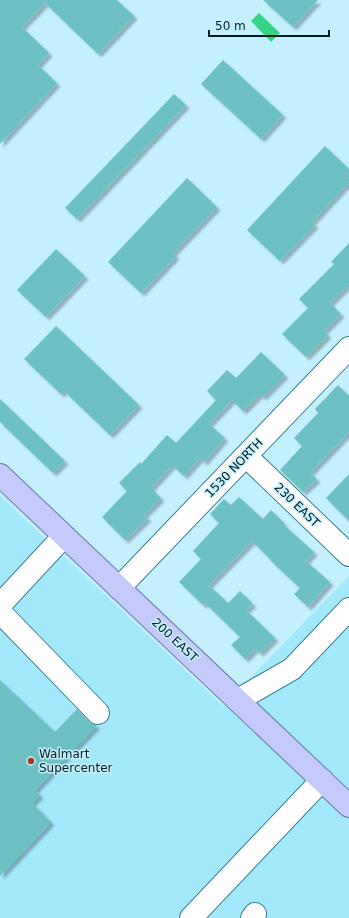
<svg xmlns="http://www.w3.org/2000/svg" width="349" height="918" font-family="'DejaVu Sans',sans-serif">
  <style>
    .built { fill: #a3e8fb }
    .water { fill: #34d386 }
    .building { fill: #6ec1c2; filter: url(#shadow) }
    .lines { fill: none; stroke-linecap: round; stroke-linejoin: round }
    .minor-casing { stroke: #358497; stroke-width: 24 }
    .major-casing { stroke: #6678ad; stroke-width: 24 }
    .minor { stroke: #fff; stroke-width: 22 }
    .major { stroke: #c4cbfb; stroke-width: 22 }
    .poi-dot { fill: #a23b1c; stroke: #c4f0fd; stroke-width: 1.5 }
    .labels { text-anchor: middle; stroke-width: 3; stroke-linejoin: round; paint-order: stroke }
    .street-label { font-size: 12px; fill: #001c23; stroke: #c4f0fd }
    .poi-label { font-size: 12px; fill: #001c23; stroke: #c4f0fd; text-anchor: start }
  </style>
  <defs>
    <filter id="shadow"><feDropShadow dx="3.5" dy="3.5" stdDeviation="1" flood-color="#0004"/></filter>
  </defs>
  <rect width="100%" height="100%" fill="#c4f0fd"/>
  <path class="built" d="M0,496L223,706L349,576V918H0Z"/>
  <path class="water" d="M259,13L280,33L271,42L251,21Z"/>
  <g class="building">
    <path d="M0,0H117L134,16L98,54L45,3L22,27L49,53L38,65L57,83L0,144Z"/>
    <path d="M263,0H318L293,27Z"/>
    <path d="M223,60L283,115L261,139L201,84Z"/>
    <path d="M174,94L186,105L77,219L65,208Z"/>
    <path d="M325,146L349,169V182L312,222L315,225L280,261L247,230Z"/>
    <path d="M187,178L217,207L173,253L176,256L141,293L108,262Z"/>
    <path d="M349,243V284L330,303L341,314L324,331L328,335L306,357L282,334L308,308L299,299L334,264L331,262Z"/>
    <path d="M56,249L85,276L46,317L17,290Z"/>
    <path d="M56,326L139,405L110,435L64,391L61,394L24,359Z"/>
    <path d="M261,352L285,375L263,397L260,394L243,411L232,400L209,424L225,438L204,462L200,458L184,476L172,465L151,488L161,498L144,515L148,518L125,540L102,517L127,491L119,483L140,462L141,464L167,435L176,443L216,400L207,391L227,370L236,378Z"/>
    <path d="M338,385L349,396V432L310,473L317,479L303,492L280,470L302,446L294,438L318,413L315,409Z"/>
    <path d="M0,399L65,461L53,473L0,422Z"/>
    <path d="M349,474V521L326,498Z"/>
    <path d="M239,497L263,519L271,510L285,524L284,525L314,552L306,561L330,582L308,607L294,594L300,588L271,561V560L252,541L209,585L228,603L240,591L253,604L246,610L275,638L260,653L255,649L245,659L231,645L240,637L205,603L203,605L179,582L201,559L193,551L219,523L210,514L224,499L231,505Z"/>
    <path d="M0,680L55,732L77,709L89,722L97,725L35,790L40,795L32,803L51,822L0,876Z"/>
  </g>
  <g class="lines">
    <g class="minor-casing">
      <g id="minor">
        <path d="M246,456L349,555"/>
        <path d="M119,588L349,348"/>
        <path d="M0,605L64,536"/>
        <path d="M0,612L98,713"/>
        <path d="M238,700L292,669L349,609"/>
        <path d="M191,918L322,780"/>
        <path d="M252,918L255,914"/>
      </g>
    </g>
    <g class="major-casing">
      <path id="major" d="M0,475L349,806"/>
    </g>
    <use href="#minor" class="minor"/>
    <use href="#major" class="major"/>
  </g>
  <circle class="poi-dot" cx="31" cy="761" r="4"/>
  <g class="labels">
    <g class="street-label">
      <text transform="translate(234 468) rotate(-46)" y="4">1530 NORTH</text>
      <text transform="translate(297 505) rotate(44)" y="4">230 EAST</text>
      <text transform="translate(175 640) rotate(43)" y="4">200 EAST</text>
    </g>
    <g class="poi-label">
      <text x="39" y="758">Walmart<tspan x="39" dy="14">Supercenter</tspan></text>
    </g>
  </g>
  <path d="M209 30v6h120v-6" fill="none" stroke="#001c23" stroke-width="2"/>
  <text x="215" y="30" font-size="12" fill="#001c23" stroke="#c4f0fd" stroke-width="3" paint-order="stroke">50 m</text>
</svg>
